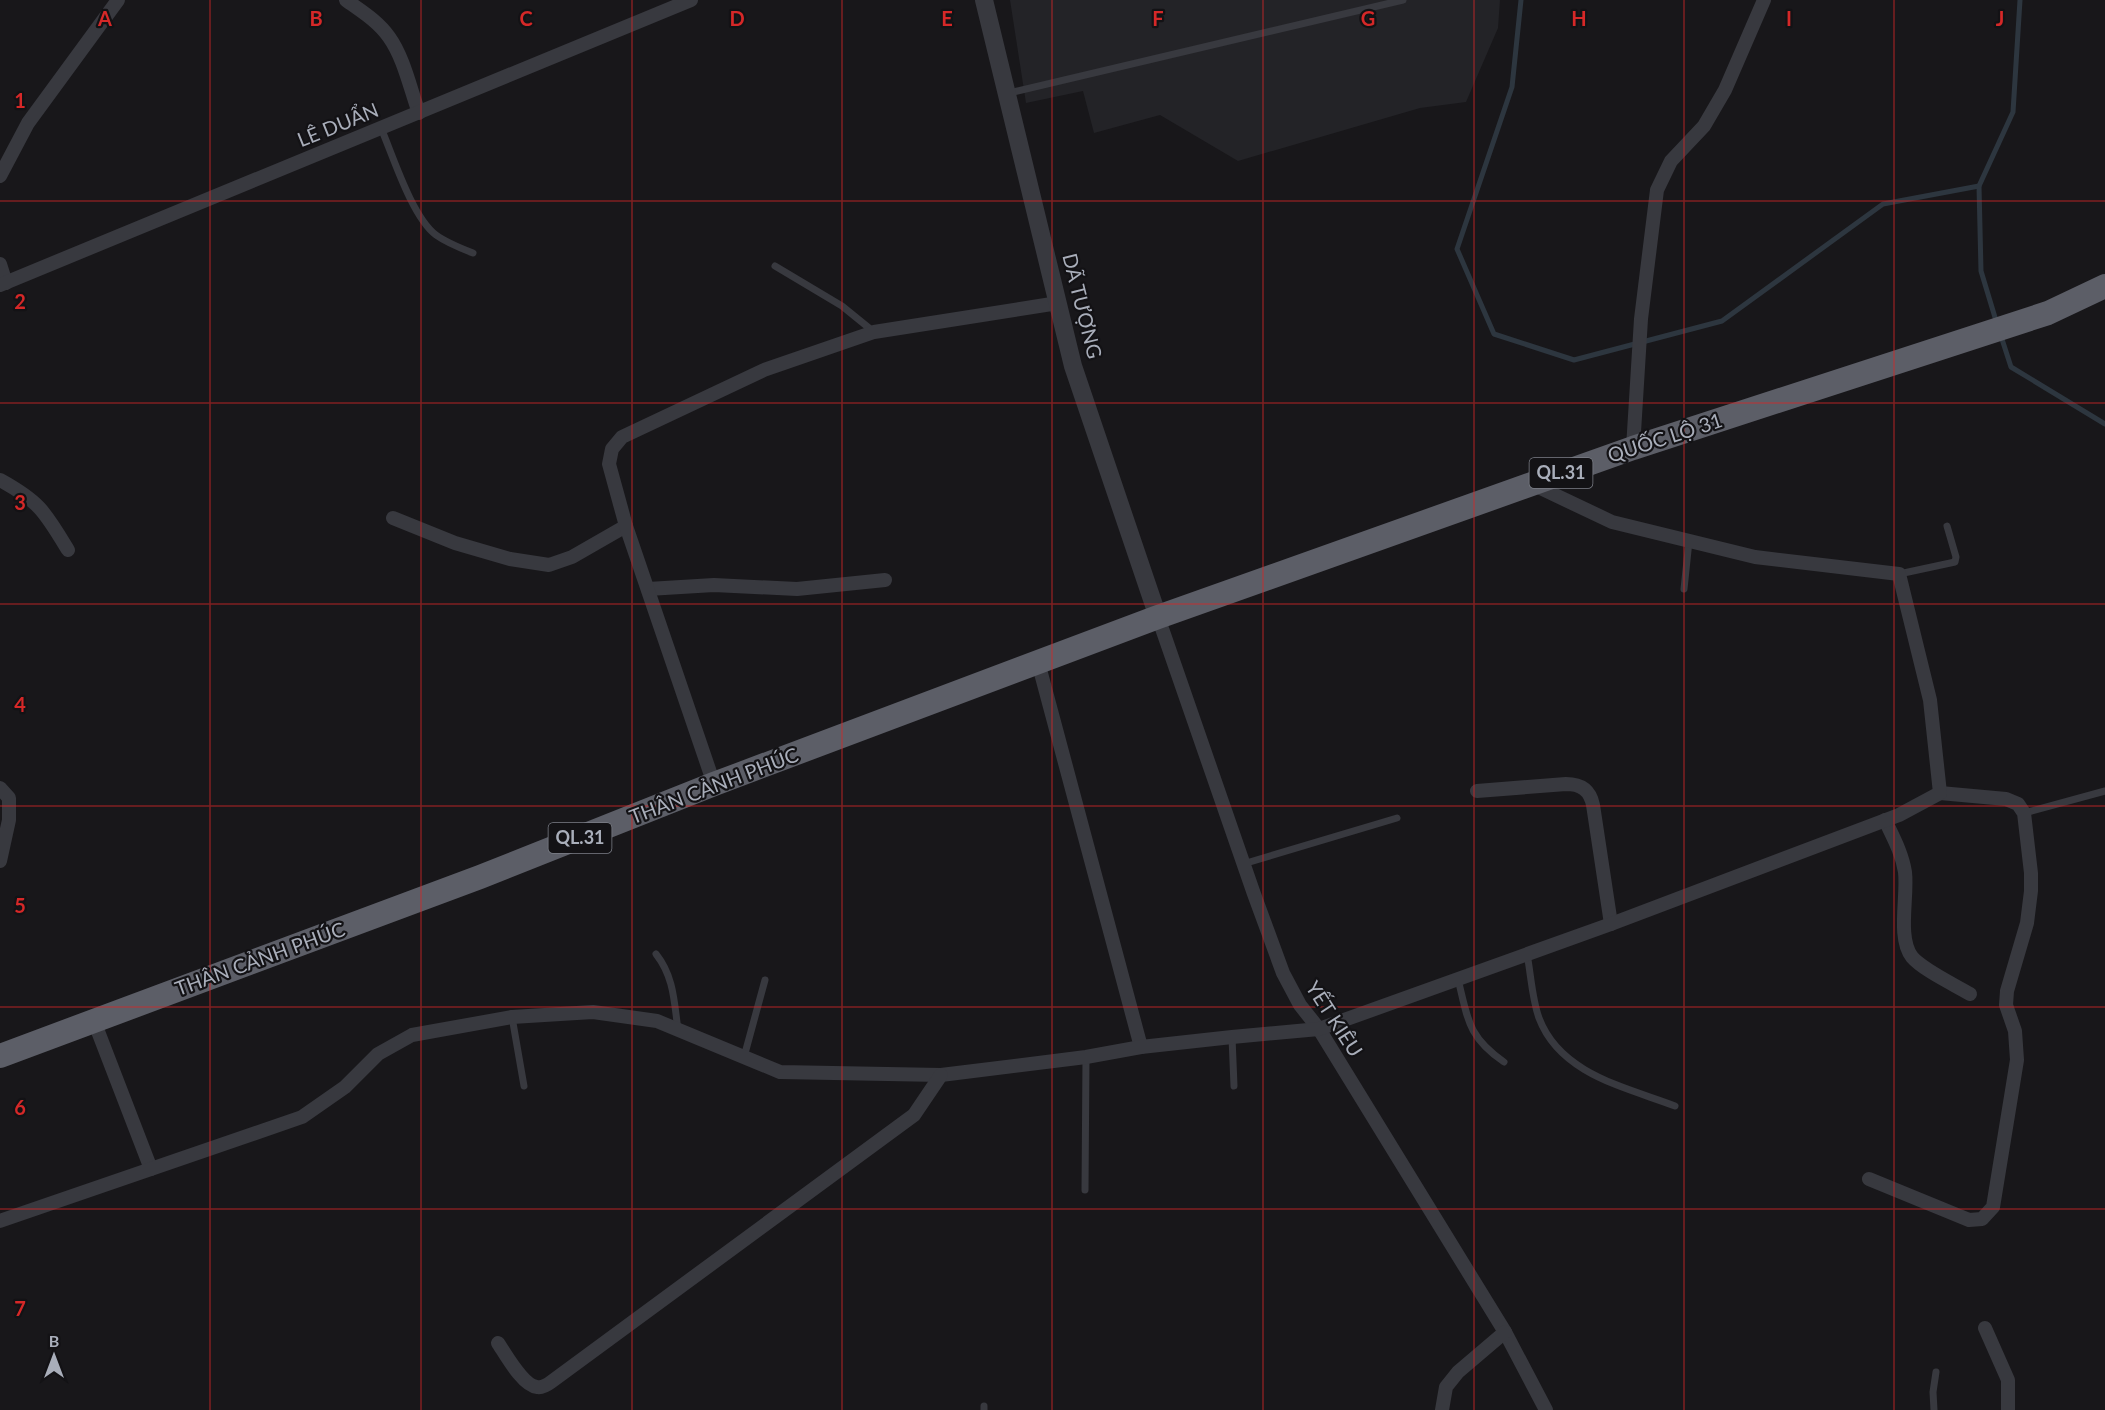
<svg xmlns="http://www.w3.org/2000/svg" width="2105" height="1410" font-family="Lato,sans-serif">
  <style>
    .built { fill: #232327 }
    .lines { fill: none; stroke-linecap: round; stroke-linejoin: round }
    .stream { stroke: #2d363f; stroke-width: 5 }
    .service { stroke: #38393f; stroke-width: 7 }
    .minor { stroke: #38393f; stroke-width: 14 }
    .tertiary { stroke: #38393f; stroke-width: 18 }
    .trunk { stroke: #5c5e67; stroke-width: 24 }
    .grid { fill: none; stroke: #d62828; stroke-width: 1.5; stroke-opacity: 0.55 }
    .labels { text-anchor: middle; stroke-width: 4.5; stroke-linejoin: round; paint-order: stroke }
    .shield { fill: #131215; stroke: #7c7f88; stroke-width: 1.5 }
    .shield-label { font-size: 18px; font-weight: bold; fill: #a9aeba }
    .street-label { font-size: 20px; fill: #a9aeba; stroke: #131215 }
    .grid-label { font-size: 20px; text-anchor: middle; font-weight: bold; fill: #d62828; stroke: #131215; stroke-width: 4.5; stroke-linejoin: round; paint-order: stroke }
  </style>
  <rect width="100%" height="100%" fill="#18171a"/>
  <path class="built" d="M1010,0H1500L1498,28L1466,102L1420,108L1238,161L1160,115L1094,133L1083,91L1026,103Z"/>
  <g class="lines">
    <g class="stream">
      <path d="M1521,0L1512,87L1457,249L1494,334L1574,360L1722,321L1883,204L1979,186"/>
      <path d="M1997,324L1981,271L1979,186L2013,112L2020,0"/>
      <path d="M2001,336L2011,367L2105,424"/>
    </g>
    <g class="service">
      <path d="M1009,93L1403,0"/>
      <path d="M381,128C393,156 412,217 436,235C447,243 460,248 473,253"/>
      <path d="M775,266L842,306L874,332"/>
      <path d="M1899,574L1955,562L1956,557L1947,526"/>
      <path d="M1684,589L1689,541"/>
      <path d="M2024,813L2105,791"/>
      <path d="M1243,864L1397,818"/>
      <path d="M656,954C674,977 674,1001 678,1030"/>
      <path d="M1527,954C1531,975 1532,999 1539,1018C1560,1074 1625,1087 1675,1106"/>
      <path d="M1458,979C1468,1020 1468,1037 1504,1062"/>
      <path d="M512,1017L524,1086"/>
      <path d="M1232,1037L1234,1086"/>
      <path d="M744,1057L765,980"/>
      <path d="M1085,1190L1086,1057"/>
      <path d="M984,1410V1406"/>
      <path d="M1934,1410L1933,1392L1936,1372"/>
    </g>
    <g class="minor">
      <path d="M346,0C361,11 378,21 389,37C404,58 410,88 419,113"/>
      <path d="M0,176L28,123L118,0"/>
      <path d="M0,264L6,283"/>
      <path d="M0,285L691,0"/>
      <path d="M1633,448L1641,319L1657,190L1671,161L1704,126L1725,90L1764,0"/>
      <path d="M0,480C40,502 45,512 68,550"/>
      <path d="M393,518L455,543L510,559L549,565L572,557L626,526"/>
      <path d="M648,589L714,585L797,589L885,580"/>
      <path d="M1158,617L1254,894L1283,973L1300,1005L1319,1029L1505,1332L1546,1410"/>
      <path d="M1038,662L1141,1047"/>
      <path d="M714,784L626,526L609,464L612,449L622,437L764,370L874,332L1058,303"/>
      <path d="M0,788L9,798V820L0,861"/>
      <path d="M1477,791L1566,784C1581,784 1590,790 1593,805L1611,924"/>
      <path d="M1885,820C1893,837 1902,853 1905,872C1908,896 1897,938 1912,957C1923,970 1955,985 1970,994"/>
      <path d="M94,1021L151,1169"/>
      <path d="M1869,1179L1969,1220L1982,1219L1993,1207L2017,1060L2015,1031L2006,1005L2007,991L2027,923L2031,891V873L2024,813L2018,804L2006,799L1940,793"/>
      <path d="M0,1221L302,1117L345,1087L378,1054L412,1035L512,1017L593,1012L657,1021L780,1072L941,1075L1086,1057L1141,1047L1232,1037L1319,1029L1611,924L1899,815L1940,793L1930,700L1899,574L1755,557L1612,522L1532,484"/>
      <path d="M1985,1328L2008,1380V1410"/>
      <path d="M498,1343C506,1355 523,1386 537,1387C542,1388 547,1385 551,1382L914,1115L941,1075"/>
      <path d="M1442,1410L1446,1387L1458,1372L1505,1332"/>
    </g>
    <path class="tertiary" d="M984,0L1073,366L1158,617"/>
    <path class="trunk" d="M0,1056L480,877L714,784L1158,617L1633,448L2048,313L2105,286"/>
  </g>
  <path class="grid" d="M210,0V1410M421,0V1410M632,0V1410M842,0V1410M1052,0V1410M1263,0V1410M1474,0V1410M1684,0V1410M1894,0V1410M0,201H2105M0,403H2105M0,604H2105M0,806H2105M0,1007H2105M0,1209H2105"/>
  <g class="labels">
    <g class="shield">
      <rect x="1529.5" y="458" width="63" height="30" rx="4.5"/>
      <rect x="548.5" y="823" width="63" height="30" rx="4.5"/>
    </g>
    <g class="shield-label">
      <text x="1561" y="479">QL.31</text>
      <text x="580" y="844">QL.31</text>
    </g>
    <g class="street-label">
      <text transform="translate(338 125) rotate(-22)" y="7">LÊ DUẨN</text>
      <text transform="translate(1082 306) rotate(76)" y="7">DÃ TƯỢNG</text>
      <text transform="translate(1665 438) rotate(-18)" y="7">QUỐC LỘ 31</text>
      <text transform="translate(714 786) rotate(-21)" y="7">THÂN CẢNH PHÚC</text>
      <text transform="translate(260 959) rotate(-20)" y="7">THÂN CẢNH PHÚC</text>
      <text transform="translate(1334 1019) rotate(57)" y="7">YẾT KIÊU</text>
    </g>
  </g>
  <g class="grid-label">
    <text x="105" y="26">A</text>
    <text x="316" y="26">B</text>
    <text x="526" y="26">C</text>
    <text x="737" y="26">D</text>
    <text x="947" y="26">E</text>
    <text x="1158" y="26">F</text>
    <text x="1368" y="26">G</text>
    <text x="1579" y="26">H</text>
    <text x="1789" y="26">I</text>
    <text x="2000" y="26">J</text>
    <text x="20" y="108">1</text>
    <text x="20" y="309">2</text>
    <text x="20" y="510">3</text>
    <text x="20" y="712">4</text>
    <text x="20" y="913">5</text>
    <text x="20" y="1115">6</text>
    <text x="20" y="1316">7</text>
  </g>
  <g transform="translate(54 1356)" stroke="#131215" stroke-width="4.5" paint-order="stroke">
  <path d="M0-4.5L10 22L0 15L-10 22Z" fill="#a9aeba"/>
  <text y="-9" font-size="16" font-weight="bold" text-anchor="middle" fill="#a9aeba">B</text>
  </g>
</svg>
